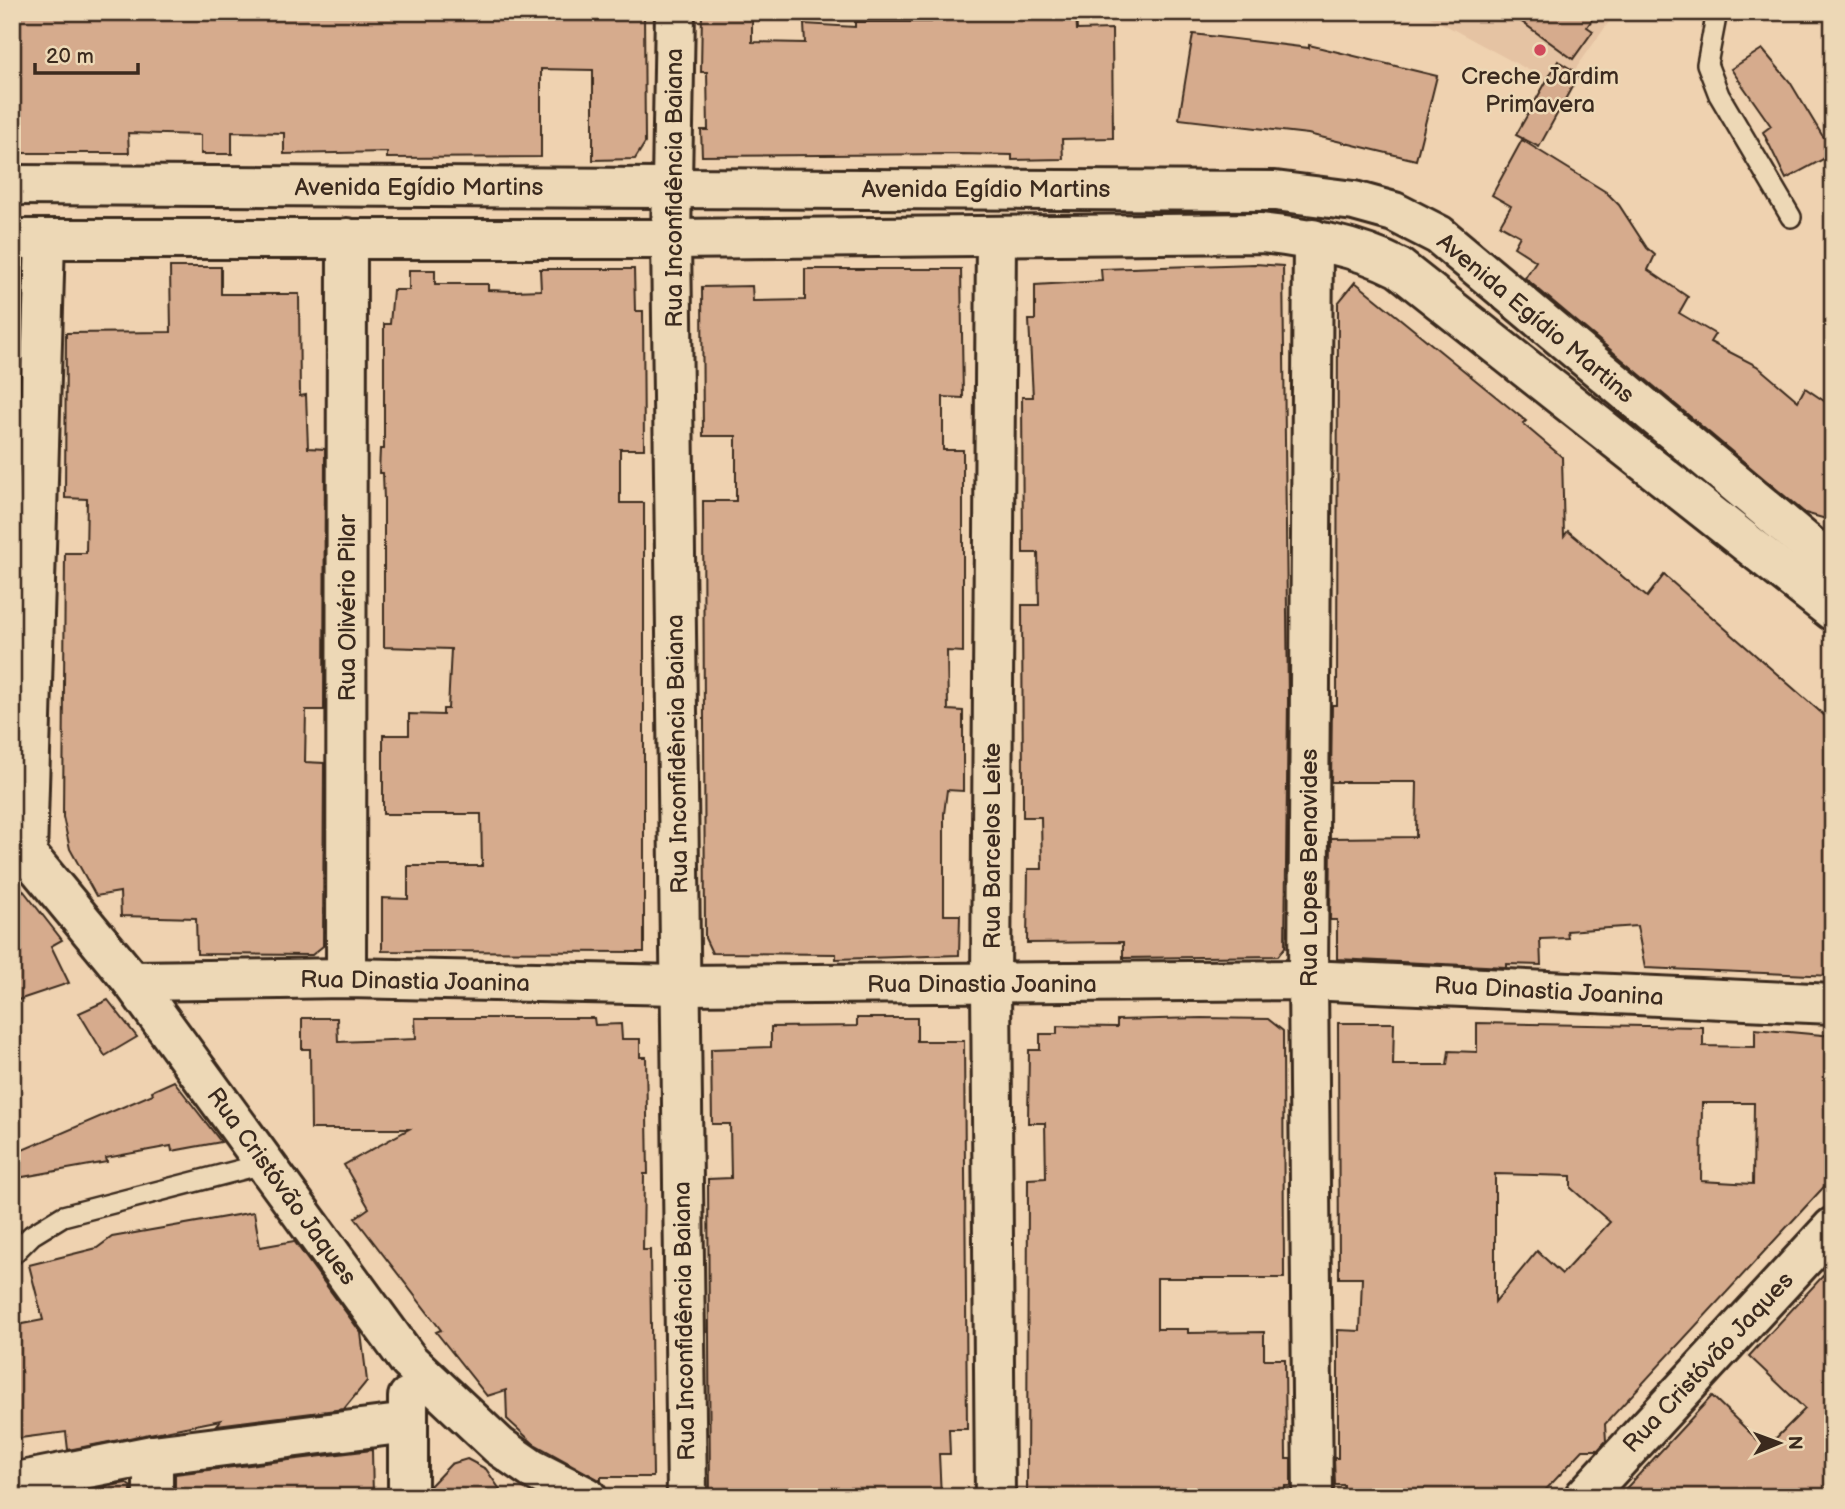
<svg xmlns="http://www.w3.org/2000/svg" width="1845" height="1509" font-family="'Balsamiq Sans',sans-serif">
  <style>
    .built { fill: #e5c3a3 }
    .building { fill: #d6ab8d; stroke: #3b2a1e; stroke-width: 2; fill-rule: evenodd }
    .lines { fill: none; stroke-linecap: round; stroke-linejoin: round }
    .service-casing { stroke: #3b2a1e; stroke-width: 24 }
    .minor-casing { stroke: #3b2a1e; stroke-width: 44 }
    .secondary-casing { stroke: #3b2a1e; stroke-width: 44 }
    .service { stroke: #edd8b6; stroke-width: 19 }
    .minor { stroke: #edd8b6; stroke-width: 38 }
    .secondary { stroke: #edd8b6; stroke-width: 38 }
    .poi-dot { fill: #d1495b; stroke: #edd8b6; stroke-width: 2.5 }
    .labels { text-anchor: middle; stroke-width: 5; stroke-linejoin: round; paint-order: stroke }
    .poi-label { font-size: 24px; fill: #3b2a1e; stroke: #edd8b6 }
    .street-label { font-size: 24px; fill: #3b2a1e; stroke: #edd8b6 }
  </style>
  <rect width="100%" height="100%" fill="#efd2b0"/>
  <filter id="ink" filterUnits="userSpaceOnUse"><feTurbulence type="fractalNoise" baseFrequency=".0143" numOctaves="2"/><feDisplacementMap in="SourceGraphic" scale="14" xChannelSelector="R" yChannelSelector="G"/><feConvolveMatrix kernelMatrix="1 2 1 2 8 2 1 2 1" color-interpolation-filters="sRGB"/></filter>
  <g filter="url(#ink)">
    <path class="built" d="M1421,12H1616L1562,88Z"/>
    <g class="building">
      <path d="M12,12H644L645,143L635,159L593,160V70L541,69V157L387,158V152L284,154V133L232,132V154H201V135L128,133L129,153H12Z"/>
      <path d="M702,12H752V42L805,43L804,24L855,27V22H931L930,12H1076L1077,30L1112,29L1113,138L1062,139L1063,159L1012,160V155L959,154L702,156L701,130H708L707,72H701Z"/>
      <path d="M1508,12H1597L1587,27L1593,31L1573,59Z"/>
      <path d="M1193,34L1309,48V45L1437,76L1416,160L1308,134L1179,119Z"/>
      <path d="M1762,49L1790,82L1822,135L1833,144V154L1786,179L1763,132L1771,126L1731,69Z"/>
      <path d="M1558,61L1579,74L1539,147L1516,135Z"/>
      <path d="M1522,140L1606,192L1619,205L1647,248L1655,255L1648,270L1688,297L1679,313L1715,334L1710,342L1757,366L1798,401L1805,388L1833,407V521L1805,513L1525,278L1536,261L1514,247L1520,236L1500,225L1511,206L1492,195Z"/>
      <path d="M1255,264L1283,266L1288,700L1285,947L1278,956L1123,958V942L1027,943L1028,869H1042L1041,817H1023V791L1022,605H1039L1038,553H1023L1022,397H1033L1029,320H1035V285L1102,281L1101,269Z"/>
      <path d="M170,267H221V294H299L300,396L306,395L308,448L325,449L324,710H306L305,762L324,763L323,946L312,955L197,954L196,918L121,916L120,892L96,896L70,849L63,817L65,553H86L87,499L65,498L66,333L171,332Z"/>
      <path d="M540,269H634L635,311H643L644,449H620V503H644V952L382,951V898L408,899V866H482L481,814H383V735H409V714L443,715V709H448L451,649L384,647V500L383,473H379L380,449H384V324H390L393,290H409V270H435V284H488V290L514,291L541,290Z"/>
      <path d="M805,269H961L963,398L943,397V450H963V652L947,651L948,710L963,711V791L947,790L944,814V915H960L959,955L836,959V954L712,953L705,938L703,501H736V436H703L702,287L752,286L753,301L805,300Z"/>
      <path d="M1355,282L1526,421L1523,424L1562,457L1564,536L1568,531L1647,597L1664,575L1833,723V976L1645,968L1637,926L1567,931L1568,938L1540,939L1541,965L1506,964V967L1337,959V920H1330L1331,838L1416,837L1417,782H1331L1332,705H1337L1338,303Z"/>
      <path d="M12,876L62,940L51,946L69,983L12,1002Z"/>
      <path d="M108,1000L137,1037L105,1056L79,1013Z"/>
      <path d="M302,1018H337L338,1042L416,1039L415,1018H594L595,1025L621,1024L622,1039H640V1057H646L648,1174H644L643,1250H650L653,1477H601V1481L534,1444L507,1419L506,1390L487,1396L436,1332L441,1330L355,1218L369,1208L344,1165L409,1129H311L310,1049H302Z"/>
      <path d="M857,1018H917V1041H964L967,1429H949L950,1454H939L941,1497H710L708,1179L731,1178L730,1124H712L711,1049L771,1047V1027L857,1026Z"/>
      <path d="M1201,1018L1268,1019L1283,1031L1284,1278H1157V1329H1188V1333L1264,1332V1359H1285L1286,1459H1291V1486H1285V1497H1027L1028,1179L1046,1178L1045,1123H1028L1029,1050H1040V1034H1057V1026L1117,1027V1020Z"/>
      <path d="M1338,1023H1394L1393,1065H1447L1449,1051L1477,1052V1023L1703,1027V1046L1755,1047V1029L1833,1036V1177L1605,1424L1606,1441L1598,1450H1583L1539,1497H1344V1485H1335L1334,1458H1338V1330L1360,1331L1362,1278H1339ZM1702,1103H1754L1753,1184L1701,1181ZM1495,1174L1571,1176V1188L1610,1222L1562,1274L1537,1251L1495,1302Z"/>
      <path d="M174,1081L221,1142L172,1151L171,1146L106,1158L107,1162L17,1178L13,1154L153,1094L152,1091Z"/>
      <path d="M254,1212L260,1247L294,1241L361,1333L367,1381L344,1409L217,1425L221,1420L68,1450L66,1432L12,1439V1326L43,1320L29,1265L97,1248L112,1237Z"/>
      <path d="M1833,1265V1482L1818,1497H1618L1712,1396L1766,1448L1805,1409L1749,1356Z"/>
      <path d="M372,1450L373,1497H175V1474Z"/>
      <path d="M467,1459L486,1469L505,1497H430V1486L451,1464Z"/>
      <path d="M126,1483L131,1487V1497H74V1493Z"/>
    </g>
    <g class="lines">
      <g class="service-casing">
        <g id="service">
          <path d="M1717,12L1707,64L1719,95L1791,217"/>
          <path d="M12,1255L32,1235L63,1216L267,1163"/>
        </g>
      </g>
      <g class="minor-casing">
        <g id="minor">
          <path d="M675,12L671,239L687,1497"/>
          <path d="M12,836L132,981L409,1361L499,1446L532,1469L587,1497"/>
          <path d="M27,855L45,240"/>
          <path d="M346,978L347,238"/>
          <path d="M132,981L346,978L680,985L1308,980L1833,1004"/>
          <path d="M12,1483L153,1455L408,1423"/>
          <path d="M153,1497V1455"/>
          <path d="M408,1497V1397"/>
          <path d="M995,1497L991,984L996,236"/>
          <path d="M1313,1497L1308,980L1313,239"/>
          <path d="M1584,1497L1833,1227"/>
        </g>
      </g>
      <g class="secondary-casing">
        <g id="secondary">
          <path d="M12,185L1275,191L1354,201L1394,212L1439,235L1833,565"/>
          <path d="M12,239H671L1261,233C1311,239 1354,245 1399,268L1833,611"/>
        </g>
      </g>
      <use href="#service" class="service"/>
      <use href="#minor" class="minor"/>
      <use href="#secondary" class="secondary"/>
    </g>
  </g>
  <circle class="poi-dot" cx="1540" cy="50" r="7"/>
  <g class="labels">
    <g class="poi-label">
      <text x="1540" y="84">Creche Jardim<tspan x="1540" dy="28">Primavera</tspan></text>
    </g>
    <g class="street-label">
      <text x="419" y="195">Avenida Egídio Martins</text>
      <text transform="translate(674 188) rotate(-90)" y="8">Rua Inconfidência Baiana</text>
      <text x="986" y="197">Avenida Egídio Martins</text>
      <text transform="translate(1536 318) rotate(40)" y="8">Avenida Egídio Martins</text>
      <text transform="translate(347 608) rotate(-90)" y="8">Rua Olivério Pilar</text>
      <text transform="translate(677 754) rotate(-91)" y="8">Rua Inconfidência Baiana</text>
      <text transform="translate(992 846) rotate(-90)" y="8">Rua Barcelos Leite</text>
      <text transform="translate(1309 868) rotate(-90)" y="8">Rua Lopes Benavides</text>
      <text transform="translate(415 981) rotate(1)" y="8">Rua Dinastia Joanina</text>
      <text x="982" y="992">Rua Dinastia Joanina</text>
      <text transform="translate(1549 991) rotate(3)" y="8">Rua Dinastia Joanina</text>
      <text transform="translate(282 1186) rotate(54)" y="8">Rua Cristóvão Jaques</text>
      <text transform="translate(684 1321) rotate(-91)" y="8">Rua Inconfidência Baiana</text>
      <text transform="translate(1708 1362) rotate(-47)" y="8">Rua Cristóvão Jaques</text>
    </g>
  </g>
  <rect width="1845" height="1509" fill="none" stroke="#edd8b6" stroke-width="42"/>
  <rect x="21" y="21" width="1803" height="1467" fill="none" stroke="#3b2a1e" stroke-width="2.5" filter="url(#ink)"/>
  <g transform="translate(1779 1443) rotate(89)" stroke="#edd8b6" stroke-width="5" paint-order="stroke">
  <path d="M0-5L12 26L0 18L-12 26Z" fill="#3b2a1e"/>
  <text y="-10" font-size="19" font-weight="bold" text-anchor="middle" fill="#3b2a1e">N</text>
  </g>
  <path d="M35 63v10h103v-10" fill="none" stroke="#3b2a1e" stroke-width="3.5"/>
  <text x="46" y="63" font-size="21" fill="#3b2a1e" stroke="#edd8b6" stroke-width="5" paint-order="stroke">20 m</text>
</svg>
